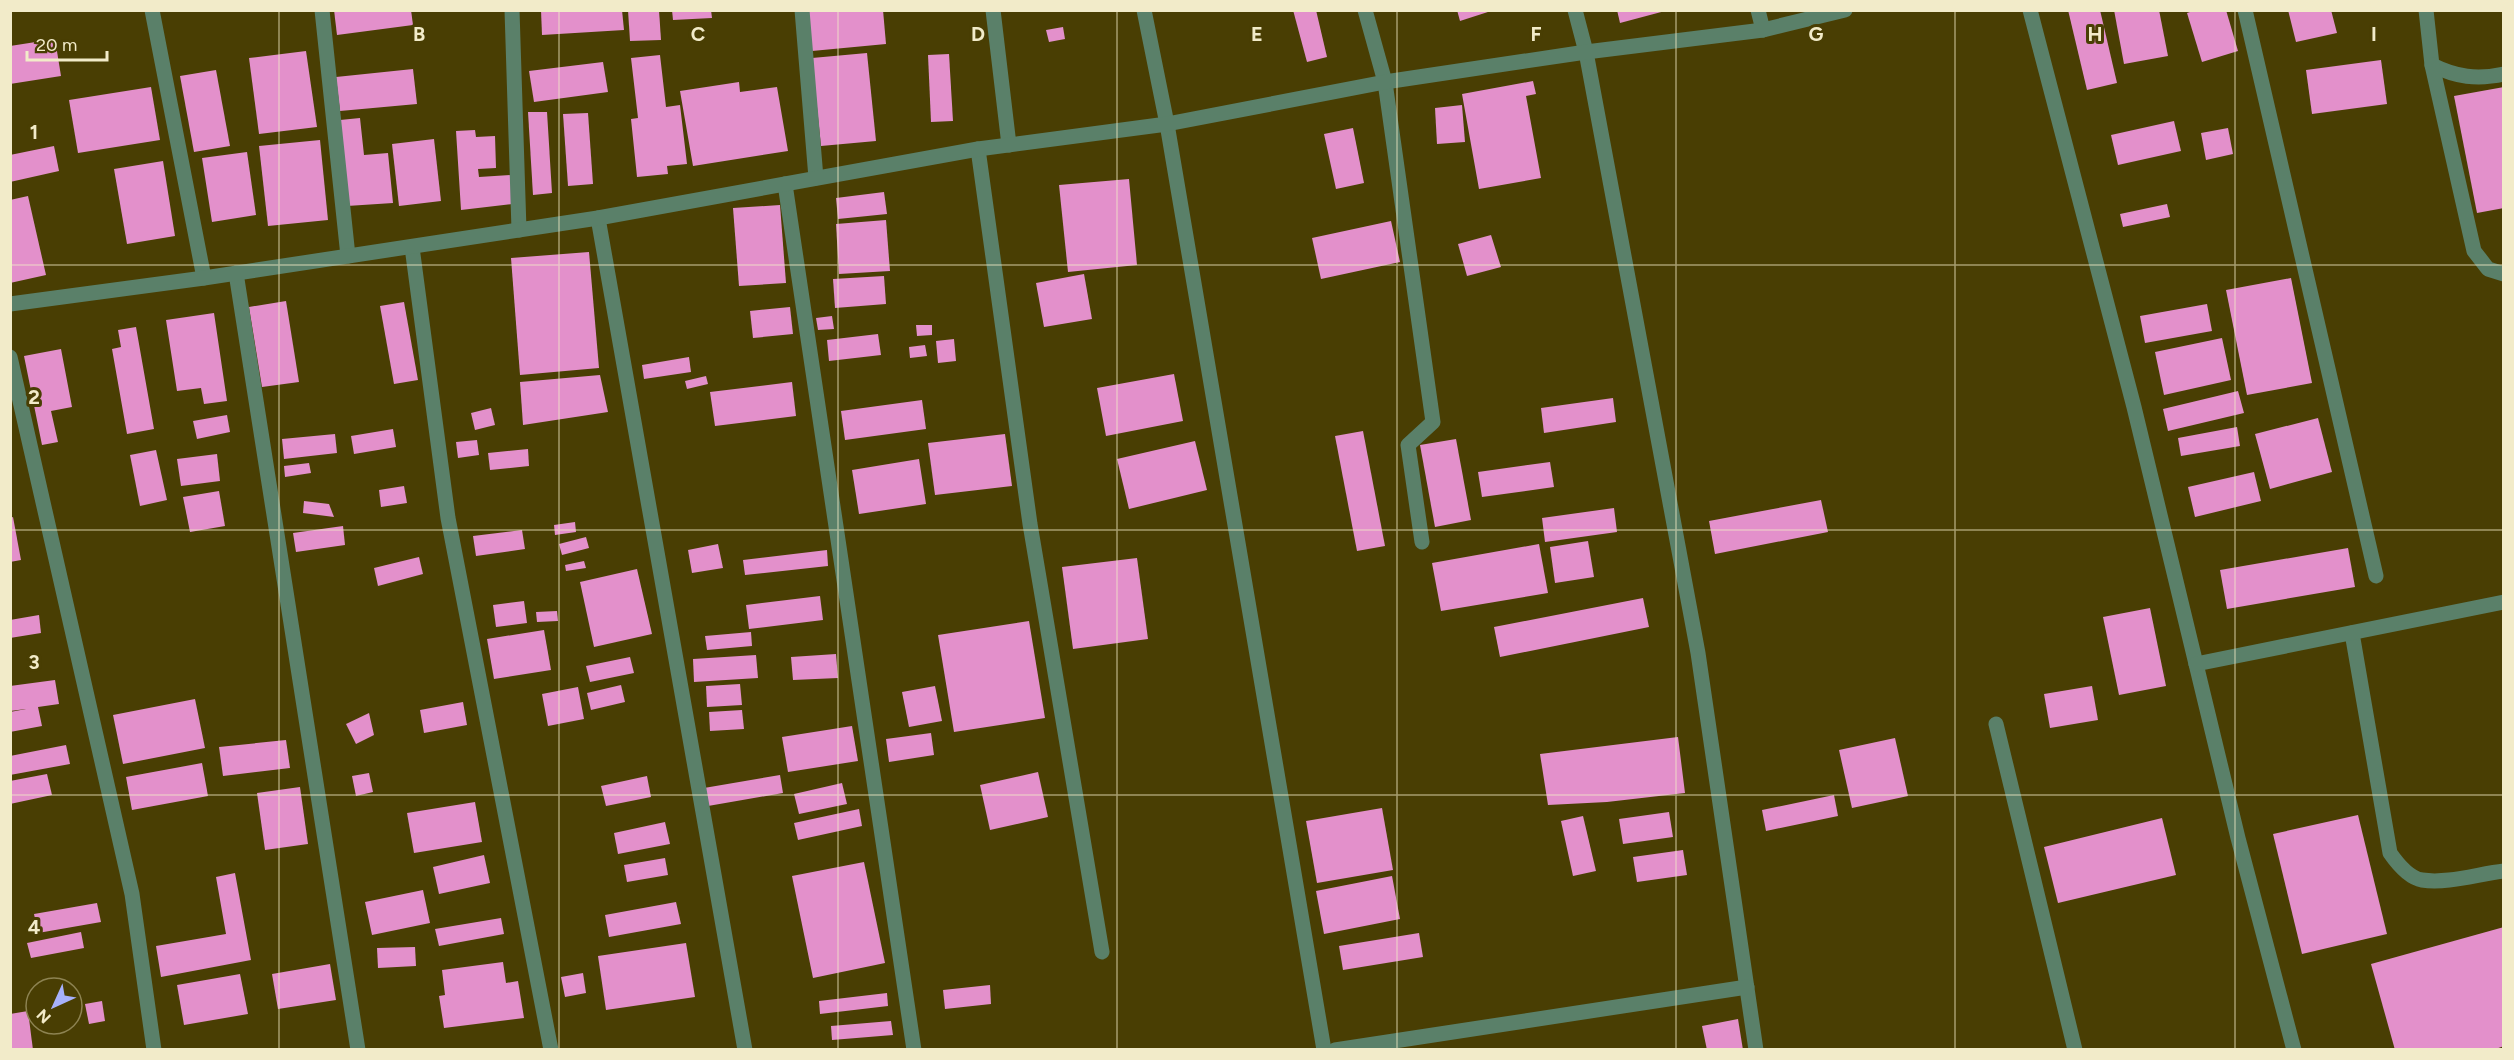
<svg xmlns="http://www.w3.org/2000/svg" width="2514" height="1060" font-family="Figtree,sans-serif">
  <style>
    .building { fill: #e390cb }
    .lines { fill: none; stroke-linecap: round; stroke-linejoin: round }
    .minor { stroke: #5a8069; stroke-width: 15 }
    .grid { fill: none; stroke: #f2ebc9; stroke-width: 1.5; stroke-opacity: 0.55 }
    .grid-label { font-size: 20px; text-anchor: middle; font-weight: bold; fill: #f2ebc9; stroke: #493e03; stroke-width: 6; stroke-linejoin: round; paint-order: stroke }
  </style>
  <rect width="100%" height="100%" fill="#493e03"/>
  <g class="building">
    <path d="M334,10H411L413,25L337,35Z"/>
    <path d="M541,10H622L624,30L542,35Z"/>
    <path d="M628,10H659L661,40L630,41Z"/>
    <path d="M672,10H711L712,18L673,20Z"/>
    <path d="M824,10H883L886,44L812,51L808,12Z"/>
    <path d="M1293,10H1316L1327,57L1307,62Z"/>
    <path d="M1457,10H1491V11L1460,21Z"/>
    <path d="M1617,10H1665V11L1620,23Z"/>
    <path d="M2068,10H2100L2117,83L2087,90Z"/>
    <path d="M2114,10H2159L2168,56L2124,64Z"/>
    <path d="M2196,10H2226L2238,51L2202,62L2187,13Z"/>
    <path d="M2288,10H2331L2337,33L2296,42Z"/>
    <path d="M1063,27L1065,39L1049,42L1046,30Z"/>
    <path d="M55,39L61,76L10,84V46Z"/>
    <path d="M306,51L317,127L259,134L249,58Z"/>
    <path d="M867,53L876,141L821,146L812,58Z"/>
    <path d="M949,54L953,121L931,122L928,55Z"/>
    <path d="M660,55L666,107L680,105L687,164L667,166L668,174L637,177L631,119L638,118L631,58Z"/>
    <path d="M2381,60L2387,104L2312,114L2306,70Z"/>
    <path d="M603,62L608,92L534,102L529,71Z"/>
    <path d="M413,69L417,104L340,111L336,77Z"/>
    <path d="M216,70L230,146L194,152L180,76Z"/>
    <path d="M1533,81L1536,94L1526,96L1541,178L1479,189L1462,94Z"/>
    <path d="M739,82L740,92L777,87L788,151L693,166L680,91Z"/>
    <path d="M151,87L160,140L78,153L69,100Z"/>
    <path d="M2504,87V208L2477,213L2454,96Z"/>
    <path d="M1462,105L1465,142L1437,144L1435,108Z"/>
    <path d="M528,112H547L552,193L533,195Z"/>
    <path d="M588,113L593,184L568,186L563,114Z"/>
    <path d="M360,118L364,155L388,153L393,203L347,206L340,120Z"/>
    <path d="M2174,121L2181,151L2118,165L2111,135Z"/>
    <path d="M1353,128L1364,183L1336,189L1324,134Z"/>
    <path d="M2228,128L2233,154L2206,160L2201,133Z"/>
    <path d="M475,130L476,137L495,136L496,168L478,169L479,177L511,175L513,204L461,210L456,131Z"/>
    <path d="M434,139L441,201L399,206L392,144Z"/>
    <path d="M320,140L328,220L268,226L259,146Z"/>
    <path d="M54,146L59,171L10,182V155Z"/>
    <path d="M247,152L256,215L212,222L202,158Z"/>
    <path d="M163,161L175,236L127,244L114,169Z"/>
    <path d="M1129,179L1137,265L1068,272L1059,185Z"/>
    <path d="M884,192L887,214L838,219L836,198Z"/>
    <path d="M28,196L46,275L10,283V200Z"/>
    <path d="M2167,204L2170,217L2123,227L2120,214Z"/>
    <path d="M780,205L786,283L739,286L733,208Z"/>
    <path d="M886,220L890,271L839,274L836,224Z"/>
    <path d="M1391,221L1400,262L1321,279L1312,238Z"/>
    <path d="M1491,235L1501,267L1467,276L1458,244Z"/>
    <path d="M589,252L599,368L520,375L511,258Z"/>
    <path d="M1084,274L1092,319L1044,327L1036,283Z"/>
    <path d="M884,276L886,304L835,308L833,279Z"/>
    <path d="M2291,278L2312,383L2247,395L2226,290Z"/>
    <path d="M286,301L299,382L262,387L249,307Z"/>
    <path d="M404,302L418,380L394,384L380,306Z"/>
    <path d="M2207,304L2212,331L2145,343L2140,316Z"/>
    <path d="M790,307L793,334L753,338L750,311Z"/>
    <path d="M214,313L227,401L204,404L201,388L177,391L166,320Z"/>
    <path d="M832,316L834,329L818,330L816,318Z"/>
    <path d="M916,325H932V335L917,336Z"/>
    <path d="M136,327L154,429L127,434L112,349L121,347L118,330Z"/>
    <path d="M878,334L881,355L829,361L827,340Z"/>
    <path d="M2222,338L2231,380L2164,395L2155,352Z"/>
    <path d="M954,339L956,361L938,363L936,341Z"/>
    <path d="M925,345L927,356L910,358L909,347Z"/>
    <path d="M61,349L72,407L51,411L58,442L42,445L24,356Z"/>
    <path d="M689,357L691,372L644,379L642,365Z"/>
    <path d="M1174,374L1183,421L1106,436L1097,388Z"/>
    <path d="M600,375L608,412L523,425L520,382Z"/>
    <path d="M706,376L708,384L687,389L685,381Z"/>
    <path d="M792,382L796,416L715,426L710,392Z"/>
    <path d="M2238,391L2244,413L2168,431L2163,409Z"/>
    <path d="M1613,398L1616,422L1544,433L1541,408Z"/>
    <path d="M922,400L926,429L845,440L841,411Z"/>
    <path d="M491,408L495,425L475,430L471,413Z"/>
    <path d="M227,415L230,432L197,439L193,421Z"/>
    <path d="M2318,418L2332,472L2270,489L2255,434Z"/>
    <path d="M2237,427L2240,446L2181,456L2178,438Z"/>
    <path d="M393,429L396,447L354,454L351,436Z"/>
    <path d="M1363,431L1385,546L1357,551L1335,436Z"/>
    <path d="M335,434L337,453L284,459L282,439Z"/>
    <path d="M1005,434L1012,486L935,495L928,443Z"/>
    <path d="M1456,439L1471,520L1435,527L1420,445Z"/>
    <path d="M477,440L479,455L458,458L456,442Z"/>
    <path d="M1195,441L1207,490L1129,509L1117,459Z"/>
    <path d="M528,449L529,466L490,470L488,453Z"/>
    <path d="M156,450L167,500L140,506L130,455Z"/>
    <path d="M217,454L220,481L181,486L177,459Z"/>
    <path d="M919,459L926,504L859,514L852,470Z"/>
    <path d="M1550,462L1554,487L1482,497L1478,472Z"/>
    <path d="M309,463L311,473L285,477L284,466Z"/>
    <path d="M2254,472L2261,501L2195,517L2188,487Z"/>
    <path d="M404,486L407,503L381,507L379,490Z"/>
    <path d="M219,491L225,526L190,532L183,497Z"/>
    <path d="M1821,500L1828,532L1715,554L1709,521Z"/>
    <path d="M304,501L329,504L334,517L303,513Z"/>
    <path d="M1614,508L1617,532L1545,542L1542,518Z"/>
    <path d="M13,517L21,560L10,562V518Z"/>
    <path d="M575,522L576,532L555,535L554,525Z"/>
    <path d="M343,526L345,545L296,552L293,533Z"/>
    <path d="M522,530L525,549L476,556L473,536Z"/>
    <path d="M586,537L589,548L562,555L559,544Z"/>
    <path d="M1588,541L1594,577L1555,583L1550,547Z"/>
    <path d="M718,544L723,568L692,573L688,550Z"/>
    <path d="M1539,544L1548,593L1441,611L1432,563Z"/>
    <path d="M2348,548L2355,587L2227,609L2220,570Z"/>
    <path d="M827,550L828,566L745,575L743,560Z"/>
    <path d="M419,557L423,574L378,586L374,568Z"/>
    <path d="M1137,558L1148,639L1073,649L1062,567Z"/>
    <path d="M584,561L586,568L566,571L565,565Z"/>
    <path d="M637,569L652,634L594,647L580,582Z"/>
    <path d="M820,596L823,620L749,629L746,605Z"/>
    <path d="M1643,598L1649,627L1500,657L1494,627Z"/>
    <path d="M524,601L527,623L496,627L493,605Z"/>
    <path d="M2150,608L2166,686L2119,695L2103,617Z"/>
    <path d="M557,611L558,621L537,622L536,612Z"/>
    <path d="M39,615L41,633L10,638V620Z"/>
    <path d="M1029,621L1045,718L954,732L938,635Z"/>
    <path d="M544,630L551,670L494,679L487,639Z"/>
    <path d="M751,632L752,646L707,650L705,636Z"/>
    <path d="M836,654L838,678L793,680L791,657Z"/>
    <path d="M756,655L758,678L694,682L693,659Z"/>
    <path d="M630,657L634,673L590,682L586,666Z"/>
    <path d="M55,680L59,704L38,707L42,726L10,732V712L26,709L10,711V686Z"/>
    <path d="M740,684L742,705L707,707L706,686Z"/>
    <path d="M621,685L625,702L591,710L587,693Z"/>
    <path d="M935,686L942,721L909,727L902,692Z"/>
    <path d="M2092,686L2098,720L2050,728L2044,694Z"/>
    <path d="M578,687L584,719L548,726L542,694Z"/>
    <path d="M195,699L205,748L123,764L113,715Z"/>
    <path d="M463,702L467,725L424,733L420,710Z"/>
    <path d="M742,710L744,729L710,731L709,712Z"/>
    <path d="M369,713L374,735L356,744L346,724Z"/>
    <path d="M852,726L858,761L788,772L782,737Z"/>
    <path d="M931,733L934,755L889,762L886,739Z"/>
    <path d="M1678,737L1685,793L1607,802L1548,805L1540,754Z"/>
    <path d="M1895,738L1908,796L1852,808L1839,750Z"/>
    <path d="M286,740L290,768L223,776L219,747Z"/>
    <path d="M66,745L70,764L10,775V756Z"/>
    <path d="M202,763L208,796L132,810L126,777Z"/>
    <path d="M1038,772L1048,817L990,830L980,785Z"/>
    <path d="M369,773L373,792L356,796L352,776Z"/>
    <path d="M47,774L52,795L10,804V781Z"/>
    <path d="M780,775L783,793L708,806L704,788Z"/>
    <path d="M647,776L651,797L606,806L601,786Z"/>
    <path d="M842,783L847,804L799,814L794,794Z"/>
    <path d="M300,787L308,844L265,850L257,793Z"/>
    <path d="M1834,795L1838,816L1766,831L1762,810Z"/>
    <path d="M475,802L482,842L414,853L407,813Z"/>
    <path d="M1382,808L1393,870L1317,883L1306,821Z"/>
    <path d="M859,809L862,826L798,840L794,823Z"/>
    <path d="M1669,812L1673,837L1623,844L1619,819Z"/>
    <path d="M2358,815L2387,934L2302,954L2273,834Z"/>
    <path d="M1583,816L1596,871L1573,876L1561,821Z"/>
    <path d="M2162,818L2176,875L2058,903L2044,847Z"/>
    <path d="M665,822L670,844L618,854L614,833Z"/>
    <path d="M1683,850L1687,875L1637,882L1633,857Z"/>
    <path d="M484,855L490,883L439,894L433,867Z"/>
    <path d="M665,858L668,875L627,882L624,865Z"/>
    <path d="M864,862L885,963L813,978L792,876Z"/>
    <path d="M235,873L251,960L161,977L156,946L226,934L216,877Z"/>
    <path d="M1392,876L1400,919L1324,934L1316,891Z"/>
    <path d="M423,890L430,923L372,935L365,902Z"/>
    <path d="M676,902L681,924L609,937L605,915Z"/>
    <path d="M97,903L101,922L38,933L34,914Z"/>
    <path d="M501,918L504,934L439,946L435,929Z"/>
    <path d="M2504,927V1046L2493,1050H2395L2371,964Z"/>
    <path d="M81,932L84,948L31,958L27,943Z"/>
    <path d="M1419,933L1423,957L1343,970L1339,946Z"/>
    <path d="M686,943L695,997L606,1010L598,956Z"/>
    <path d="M415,947L416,966L378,968L377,948Z"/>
    <path d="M503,962L506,983L518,981L524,1018L444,1028L439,996L445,995L442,970Z"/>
    <path d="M330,964L336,1000L278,1009L272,974Z"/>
    <path d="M583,973L586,993L565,997L561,977Z"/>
    <path d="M240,974L248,1014L184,1025L177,985Z"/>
    <path d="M990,985L991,1004L945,1009L943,990Z"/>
    <path d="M887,993L888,1006L820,1014L819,1001Z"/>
    <path d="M102,1001L105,1021L89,1024L85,1004Z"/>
    <path d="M28,1011L33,1050H10V1014Z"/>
    <path d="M1738,1019L1743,1050H1707L1702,1026Z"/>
    <path d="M891,1021L893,1035L832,1040L831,1026Z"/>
  </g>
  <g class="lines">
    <g class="minor">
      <path d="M152,10L204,278"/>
      <path d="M322,10L348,256"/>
      <path d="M512,10L519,230"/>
      <path d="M802,10L816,178"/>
      <path d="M993,10L1009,145"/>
      <path d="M1144,10L1167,124L1324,1050"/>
      <path d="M1365,10L1385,82L1433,422L1408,445L1422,542"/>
      <path d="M1575,10L1586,52L1698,653L1756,1050"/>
      <path d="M1758,10L1763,30"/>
      <path d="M2030,10L2134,407L2238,838L2294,1050"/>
      <path d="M2245,10L2376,576"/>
      <path d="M2426,10L2432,65C2456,77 2477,80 2504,74"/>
      <path d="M2432,65L2474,251L2488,269L2504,274"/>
      <path d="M978,149L1030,524L1102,952"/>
      <path d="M785,184L914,1050"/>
      <path d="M598,218L745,1050"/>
      <path d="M412,247L448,518L551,1050"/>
      <path d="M236,273L358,1050"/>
      <path d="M10,304L204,278L598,218L978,149L1167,124L1385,82L1586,52L1763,30L1845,10"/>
      <path d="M10,357L132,894L154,1050"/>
      <path d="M2352,633L2390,853C2397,863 2409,878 2422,880C2447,884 2478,874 2504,871"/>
      <path d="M2196,664L2504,602"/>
      <path d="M1996,724L2075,1050"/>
      <path d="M1335,1050L1747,987"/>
    </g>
  </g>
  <path class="grid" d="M279,10V1050M559,10V1050M838,10V1050M1117,10V1050M1397,10V1050M1676,10V1050M1955,10V1050M2235,10V1050M10,265H2504M10,530H2504M10,795H2504"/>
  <g class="grid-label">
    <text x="419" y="41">B</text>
    <text x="698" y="41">C</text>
    <text x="978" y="41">D</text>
    <text x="1257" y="41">E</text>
    <text x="1536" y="41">F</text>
    <text x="1816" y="41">G</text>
    <text x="2095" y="41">H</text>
    <text x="2374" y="41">I</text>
    <text x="34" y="139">1</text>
    <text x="34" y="404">2</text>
    <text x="34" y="669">3</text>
    <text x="34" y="934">4</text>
  </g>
  <rect width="2514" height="1060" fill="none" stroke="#f2ebc9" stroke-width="24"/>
  <g transform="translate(54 1006) rotate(225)"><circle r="28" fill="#493e03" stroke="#8d8352" stroke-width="1.5"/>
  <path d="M0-4.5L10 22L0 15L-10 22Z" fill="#a7b1fc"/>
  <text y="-9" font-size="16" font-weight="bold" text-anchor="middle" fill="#f2ebc9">N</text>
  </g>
  <path d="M27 51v9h80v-9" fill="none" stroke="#f2ebc9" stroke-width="3"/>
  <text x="36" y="51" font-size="18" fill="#f2ebc9" stroke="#493e03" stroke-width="4.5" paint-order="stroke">20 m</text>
</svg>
